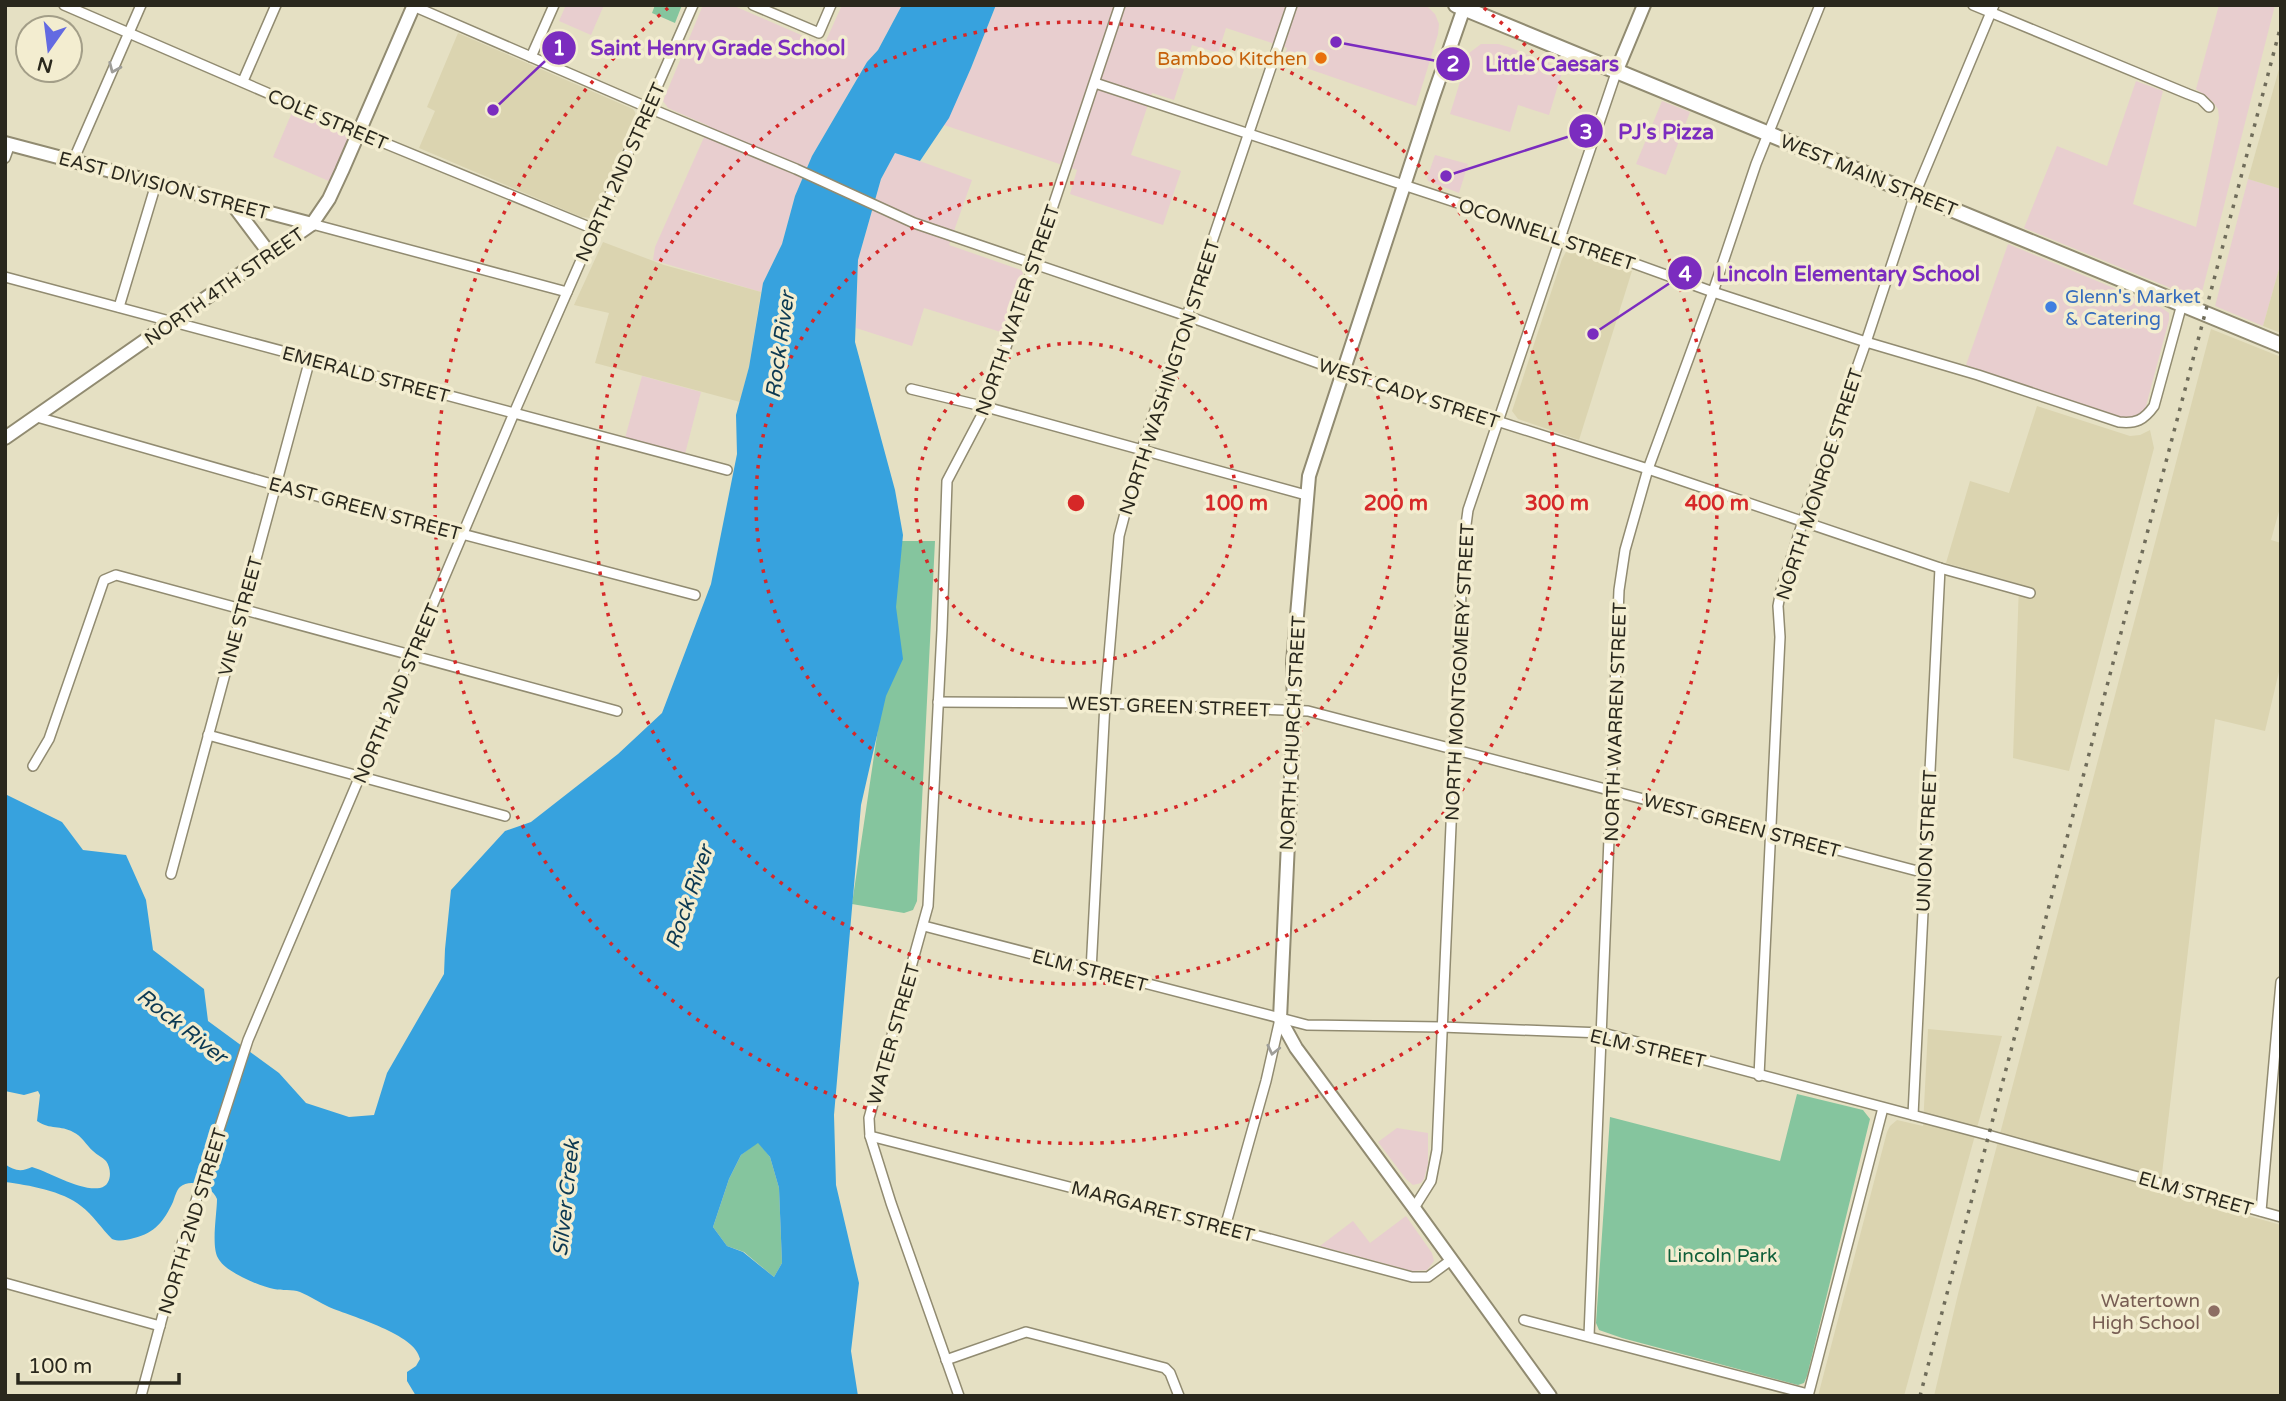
<svg xmlns="http://www.w3.org/2000/svg" width="2286" height="1401" font-family="'Varela Round',sans-serif">
  <style>
    .commercial { fill: #e8cecf }
    .built { fill: #dbd4b0 }
    .green { fill: #85c59e }
    .water { fill: #37a2de; fill-rule: evenodd }
    .lines { fill: none; stroke-linecap: round; stroke-linejoin: round }
    .street-casing { stroke: #918b71; stroke-width: 12 }
    .secondary-casing { stroke: #918b71; stroke-width: 16 }
    .primary-casing { stroke: #918b71; stroke-width: 18 }
    .street { stroke: #fff; stroke-width: 9 }
    .secondary { stroke: #fff; stroke-width: 12 }
    .primary { stroke: #fff; stroke-width: 14 }
    .rail { stroke: #6f6c5a; stroke-width: 3.5; stroke-dasharray: 3.5 7; stroke-linecap: butt }
    .oneway { stroke: #9f9e99 }
    .ring { fill: none; stroke: #d62828; stroke-width: 3.5; stroke-dasharray: 3.5 7 }
    .food-dot { fill: #e8710a; stroke: #f3edd0; stroke-width: 2.5 }
    .shop-dot { fill: #3f7fe0; stroke: #f3edd0; stroke-width: 2.5 }
    .education-dot { fill: #8d6e63; stroke: #f3edd0; stroke-width: 2.5 }
    .labels { text-anchor: middle; stroke-width: 7; stroke-linejoin: round; paint-order: stroke }
    .food-label { font-size: 19px; fill: #c56008; stroke: #f3edd0; text-anchor: end }
    .street-label { font-size: 19px; fill: #2a281d; stroke: #f3edd0 }
    .shop-label { font-size: 19px; fill: #366cbe; stroke: #f3edd0; text-anchor: start }
    .park-label { font-size: 19px; fill: #0d5e39; stroke: #f3edd0 }
    .education-label { font-size: 19px; fill: #785e54; stroke: #f3edd0; text-anchor: end }
    .water-label { font-size: 21px; font-style: italic; fill: #0c3952; stroke: #f3edd0 }
    .centre { fill: #d62828; stroke: #f3edd0; stroke-width: 3.5 }
    .ring-label { font-size: 21px; text-anchor: middle; font-weight: bold; fill: #d62828; stroke: #f3edd0; stroke-width: 7; stroke-linejoin: round; paint-order: stroke }
    .leader { fill: none; stroke: #7b2cbf; stroke-width: 2.5 }
    .callout-dot { fill: #7b2cbf; stroke: #f3edd0; stroke-width: 2.5 }
    .mark-label { font-size: 21px; text-anchor: middle; font-weight: bold; fill: #fff }
    .callout-label { font-size: 21px; text-anchor: middle; font-weight: bold; fill: #7b2cbf; stroke: #f3edd0; stroke-width: 7; stroke-linejoin: round; paint-order: stroke }
  </style>
  <rect width="100%" height="100%" fill="#e5e0c3"/>
  <g class="commercial">
    <path d="M566,5H604L591,35L559,21Z"/>
    <path d="M703,5H732L824,45L842,5H902L878,50L867,62L812,156L795,196L782,244L763,283L761,292L653,260L655,247L709,126L668,108L663,101Z"/>
    <path d="M996,5H1426L1435,14L1439,24L1438,34L1416,106L1283,60L1287,48L1226,28L1218,53L1192,45L1174,100L1152,93L1131,155L1181,171L1163,225L1070,194L1077,170L944,125L971,68Z"/>
    <path d="M2219,5H2275L2200,300L2024,228L2057,146L2107,166L2136,81L2163,91L2133,204L2196,227L2219,118L2218,109L2212,101L2196,89Z"/>
    <path d="M1481,44H1498L1509,47L1563,69L1549,115L1518,105L1510,132L1450,114L1469,53Z"/>
    <path d="M1662,101L1690,112L1666,175L1636,164Z"/>
    <path d="M293,110L348,134L347,143L331,182L273,157Z"/>
    <path d="M895,152L972,180L949,245L1021,270L1023,273L1004,333L924,308L912,346L856,328L858,260L881,179Z"/>
    <path d="M1435,155L1468,164L1459,193L1428,181L1427,178Z"/>
    <path d="M2248,179L2281,189V262L2263,326L2215,306Z"/>
    <path d="M2008,244L2162,308L2169,313V320L2145,410L2138,418L2123,419L1966,365Z"/>
    <path d="M642,376L701,392L685,454L625,438Z"/>
    <path d="M1397,1128L1428,1133V1164L1424,1179L1421,1183L1413,1185L1406,1179L1378,1142Z"/>
    <path d="M1406,1216L1432,1253L1434,1261L1427,1270L1412,1271L1320,1246L1353,1221L1370,1243Z"/>
  </g>
  <g class="built">
    <path d="M458,33L633,109L635,112L636,119L592,218L581,217L419,148L435,111L427,107Z"/>
    <path d="M2281,62V189L2248,179Z"/>
    <path d="M603,242L664,265L761,292L749,367L740,402L595,363L609,313L574,305Z"/>
    <path d="M1567,250L1632,271L1579,440L1518,419L1512,411L1562,259Z"/>
    <path d="M2281,262V333L2263,326Z"/>
    <path d="M2211,329L2281,357V504L2271,540L2281,543V663L2265,731L2215,719L2160,1191L2281,1225V1396H1934L1958,1294Z"/>
    <path d="M2037,406L2130,436L2140,435L2150,430L2154,448L2069,771L2013,758L2019,584L1946,563L1970,481L2009,493Z"/>
    <path d="M1928,1029L2002,1036L1904,1396H1818L1887,1132L1890,1126L1897,1120L1923,1126Z"/>
  </g>
  <g class="green">
    <path d="M655,5H682L675,23L652,13Z"/>
    <path d="M902,541H935L917,901L913,910L904,913L852,904L883,695Z"/>
    <path d="M1797,1094L1863,1110L1870,1119L1807,1376L1804,1383L1798,1385L1622,1338L1599,1330L1596,1323L1610,1117L1780,1161Z"/>
    <path d="M758,1142L770,1157L779,1188L782,1263L774,1277L744,1252L727,1246L713,1227L729,1179L741,1155Z"/>
  </g>
  <path class="water" d="M902,5H996L971,68L949,118L920,161L895,153L881,179L858,260L855,342L895,490L903,535L896,607L903,659L886,696L861,805L834,1115L836,1185L859,1283L851,1351L858,1396H416L407,1381V1372L416,1366L420,1359C416,1334 352,1317 329,1307C320,1303 310,1296 300,1292C292,1289 282,1291 274,1289C259,1286 225,1272 218,1258C211,1246 217,1213 217,1199C213,1187 191,1177 180,1187C176,1191 175,1197 173,1202C164,1221 155,1233 134,1238C126,1240 120,1242 112,1239C102,1229 93,1215 81,1206C63,1191 28,1185 5,1182V1164C14,1171 22,1172 32,1167C52,1173 79,1191 100,1188C112,1186 112,1169 106,1161C102,1157 97,1155 93,1151C86,1145 82,1136 73,1132C61,1125 50,1130 37,1121L40,1095L38,1091L24,1095L5,1091V794L62,822L83,850L126,855L146,900L153,950L204,989L208,1021L279,1073L306,1103L349,1117L374,1115L387,1073L444,974L445,949L451,890L505,831L531,822L618,754L662,713L711,584L737,454L736,415L749,367L763,283L782,244L795,196L812,156L867,62L878,50ZM758,1143L770,1157L779,1188L782,1263L774,1277L743,1252L727,1246L713,1227L729,1179L741,1155Z"/>
  <g class="lines">
    <g class="street-casing">
      <g id="street">
        <path d="M64,5L360,133L594,229"/>
        <path d="M411,5L649,108L796,169L914,223L1187,316L1343,372L1648,469L1940,568L2030,593"/>
        <path d="M753,5L819,33L831,5"/>
        <path d="M1973,5L2188,94L2201,99L2209,107"/>
        <path d="M531,57L554,5"/>
        <path d="M243,81L276,5"/>
        <path d="M1095,83L1561,237L1713,292L1866,342L1978,375L2119,422C2136,424 2144,420 2154,406L2182,304"/>
        <path d="M5,158L10,144"/>
        <path d="M73,161L141,5"/>
        <path d="M312,224L567,292"/>
        <path d="M5,277L727,470"/>
        <path d="M119,307L156,184"/>
        <path d="M911,389L986,407L1306,495"/>
        <path d="M37,417L275,485L695,595"/>
        <path d="M938,702L1105,703L1308,711L1925,873"/>
        <path d="M208,735L505,816"/>
        <path d="M33,766L49,739L104,580L116,575L617,711"/>
        <path d="M171,874L310,359"/>
        <path d="M924,926L1307,1025L1441,1027L1603,1033L1988,1135L2281,1217"/>
        <path d="M1091,971L1105,703L1119,536L1142,449L1292,5"/>
        <path d="M1759,1076L1780,637L1778,606L1781,590L1803,521L1866,342L1915,194L1994,5"/>
        <path d="M1913,1115L1940,568"/>
        <path d="M870,1136L1225,1227L1412,1277H1428L1451,1260"/>
        <path d="M1414,1208L1431,1181L1437,1150L1463,547L1468,510L1617,70"/>
        <path d="M2261,1211L2281,982"/>
        <path d="M1225,1227L1266,1081L1280,1019"/>
        <path d="M5,1283L160,1326"/>
        <path d="M1524,1320L1808,1394"/>
        <path d="M1589,1336L1619,590L1625,550L1648,469L1713,292L1756,164L1820,5"/>
        <path d="M946,1360L1026,1332L1165,1368L1170,1373L1179,1396"/>
        <path d="M141,1396L182,1244L248,1040L514,413L693,5"/>
        <path d="M959,1396L891,1203L870,1136L869,1118L928,906L942,630L947,481L986,407L1120,5"/>
        <path d="M1808,1396L1883,1108"/>
      </g>
    </g>
    <g class="secondary-casing">
      <g id="secondary">
        <path d="M1465,5L1433,97L1309,476L1293,662L1294,710L1280,1019L1296,1048L1414,1208L1550,1396"/>
        <path d="M1617,70L1644,5"/>
        <path d="M5,143L312,224"/>
        <path d="M233,205L270,254"/>
        <path d="M5,438L312,224L329,199L342,171L414,5"/>
      </g>
    </g>
    <g class="primary-casing">
      <path id="primary" d="M1456,5L2281,345"/>
    </g>
    <use href="#street" class="street"/>
    <use href="#secondary" class="secondary"/>
    <use href="#primary" class="primary"/>
    <path class="rail" d="M1920,1396L2281,25"/>
  </g>
  <defs><path id="oneway-chevron" d="M-2-3.5L2.5 0L-2 3.5" fill="none" stroke-width="1.6" stroke-linecap="round" stroke-linejoin="round" transform="scale(1.75)"/></defs>
  <g class="oneway">
    <use href="#oneway-chevron" transform="translate(114 68) rotate(113)"/>
    <use href="#oneway-chevron" transform="translate(1273 1050) rotate(103)"/>
  </g>
  <g class="ring">
    <circle cx="1076" cy="503" r="160"/>
    <circle cx="1076" cy="503" r="320"/>
    <circle cx="1076" cy="503" r="481"/>
    <path d="M1484 8A641 641 0 1 1 668 8"/>
  </g>
  <circle class="food-dot" cx="1321" cy="58" r="7"/>
  <circle class="shop-dot" cx="2051" cy="307" r="7"/>
  <circle class="education-dot" cx="2214" cy="1311" r="7"/>
  <g class="labels">
    <g class="food-label">
      <text x="1307" y="65">Bamboo Kitchen</text>
    </g>
    <g class="street-label">
      <text transform="translate(328 119) rotate(23)" y="7">COLE STREET</text>
      <text transform="translate(620 172) rotate(-66)" y="7">NORTH 2ND STREET</text>
      <text transform="translate(1869 175) rotate(22)" y="7">WEST MAIN STREET</text>
      <text transform="translate(164 185) rotate(15)" y="7">EAST DIVISION STREET</text>
      <text transform="translate(1547 234) rotate(19)" y="7">OCONNELL STREET</text>
      <text transform="translate(224 286) rotate(-35)" y="7">NORTH 4TH STREET</text>
      <text transform="translate(1017 310) rotate(-71)" y="7">NORTH WATER STREET</text>
      <text transform="translate(366 374) rotate(15)" y="7">EMERALD STREET</text>
      <text transform="translate(1169 377) rotate(-72)" y="7">NORTH WASHINGTON STREET</text>
      <text transform="translate(1409 393) rotate(18)" y="7">WEST CADY STREET</text>
      <text transform="translate(1819 484) rotate(-72)" y="7">NORTH MONROE STREET</text>
      <text transform="translate(365 508) rotate(15)" y="7">EAST GREEN STREET</text>
      <text transform="translate(240 616) rotate(-75)" y="7">VINE STREET</text>
      <text transform="translate(1459 672) rotate(-87)" y="7">NORTH MONTGOMERY STREET</text>
      <text transform="translate(396 693) rotate(-67)" y="7">NORTH 2ND STREET</text>
      <text transform="translate(1169 706) rotate(2)" y="7">WEST GREEN STREET</text>
      <text transform="translate(1615 722) rotate(-88)" y="7">NORTH WARREN STREET</text>
      <text transform="translate(1292 733) rotate(-87)" y="7">NORTH CHURCH STREET</text>
      <text transform="translate(1742 825) rotate(15)" y="7">WEST GREEN STREET</text>
      <text transform="translate(1926 841) rotate(-87)" y="7">UNION STREET</text>
      <text transform="translate(1090 970) rotate(15)" y="7">ELM STREET</text>
      <text transform="translate(893 1034) rotate(-74)" y="7">WATER STREET</text>
      <text transform="translate(1648 1048) rotate(13)" y="7">ELM STREET</text>
      <text transform="translate(2196 1193) rotate(16)" y="7">ELM STREET</text>
      <text transform="translate(1163 1211) rotate(15)" y="7">MARGARET STREET</text>
      <text transform="translate(192 1221) rotate(-73)" y="7">NORTH 2ND STREET</text>
    </g>
    <g class="shop-label">
      <text x="2065" y="303">Glenn's Market<tspan x="2065" dy="22">&amp; Catering</tspan></text>
    </g>
    <g class="park-label">
      <text x="1722" y="1262">Lincoln Park</text>
    </g>
    <g class="education-label">
      <text x="2200" y="1307">Watertown<tspan x="2200" dy="22">High School</tspan></text>
    </g>
    <g class="water-label">
      <text transform="translate(780 345) rotate(-82)" y="7">Rock River</text>
      <text transform="translate(689 897) rotate(-71)" y="7">Rock River</text>
      <text transform="translate(182 1026) rotate(38)" y="7">Rock River</text>
      <text transform="translate(566 1198) rotate(-84)" y="7">Silver Creek</text>
    </g>
  </g>
  <circle cx="1076" cy="503" r="10" class="centre"/>
  <g class="ring-label">
    <text x="1236" y="510">100 m</text>
    <text x="1396" y="510">200 m</text>
    <text x="1557" y="510">300 m</text>
    <text x="1717" y="510">400 m</text>
  </g>
  <path class="leader" d="M493 110L559 48M1336 42L1453 64M1446 176L1586 131M1593 334L1685 273"/>
  <g class="callout-dot">
    <circle cx="493" cy="110" r="7"/>
    <circle cx="1336" cy="42" r="7"/>
    <circle cx="1446" cy="176" r="7"/>
    <circle cx="1593" cy="334" r="7"/>
    <circle cx="559" cy="48" r="18"/>
    <circle cx="1453" cy="64" r="18"/>
    <circle cx="1586" cy="131" r="18"/>
    <circle cx="1685" cy="273" r="18"/>
  </g>
  <g class="mark-label">
    <text x="559" y="55">1</text>
    <text x="1453" y="71">2</text>
    <text x="1586" y="139">3</text>
    <text x="1685" y="281">4</text>
  </g>
  <g class="callout-label">
    <text x="718" y="55">Saint Henry Grade School</text>
    <text x="1552" y="71">Little Caesars</text>
    <text x="1666" y="139">PJ's Pizza</text>
    <text x="1848" y="281">Lincoln Elementary School</text>
  </g>
  <rect width="2286" height="1401" fill="none" stroke="#2a281d" stroke-width="14"/>
  <g transform="translate(49 49) rotate(194)"><circle r="33" fill="#f3edd0" stroke="#a39e88" stroke-width="2"/>
  <path d="M0-5L12 26L0 18L-12 26Z" fill="#636ae2"/>
  <text y="-10" font-size="19" font-weight="bold" text-anchor="middle" fill="#2a281d">N</text>
  </g>
  <path d="M18 1373v10h161v-10" fill="none" stroke="#2a281d" stroke-width="3.5"/>
  <text x="28" y="1373" font-size="21" fill="#2a281d" stroke="#f3edd0" stroke-width="5" paint-order="stroke">100 m</text>
</svg>
